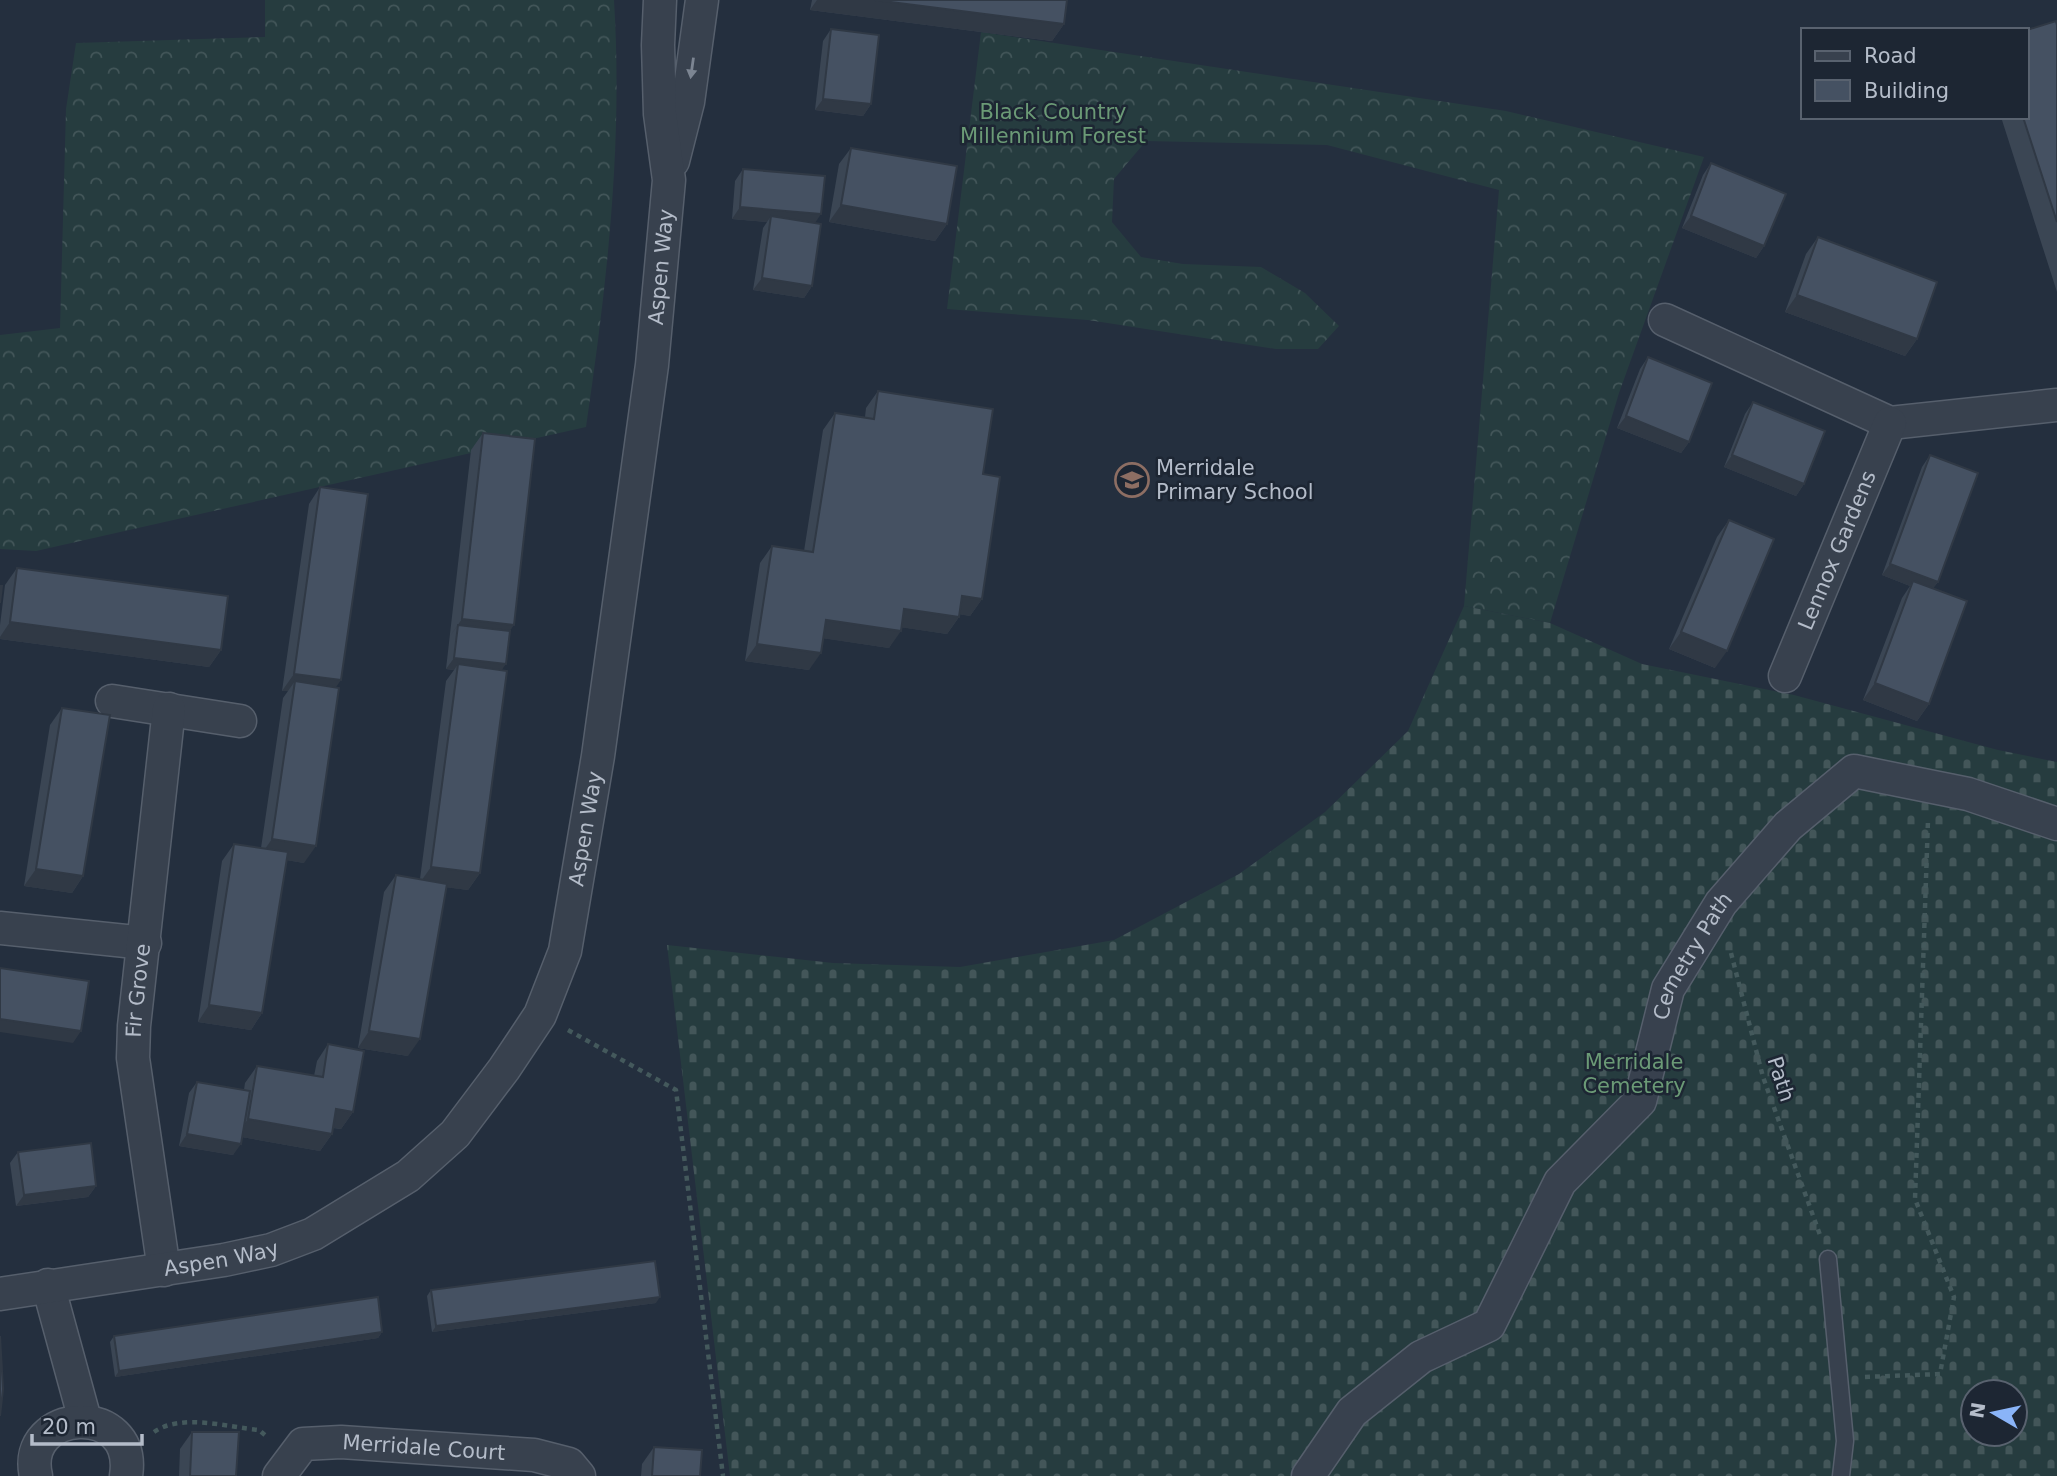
<svg xmlns="http://www.w3.org/2000/svg" width="2057" height="1476" font-family="'DejaVu Sans',sans-serif">
  <style>
    .forest { fill: url(#forest-crowns) }
    .cemetery { fill: url(#cemetery-stones); fill-rule: evenodd }
    .lines { fill: none; stroke-linecap: round; stroke-linejoin: round }
    .lane-casing { stroke: #565f6c; stroke-width: 19 }
    .street-casing { stroke: #565f6c; stroke-width: 35 }
    .path { stroke: #44595c; stroke-width: 4.5; stroke-dasharray: 5 5; stroke-linecap: butt }
    .lane { stroke: #38414e; stroke-width: 16 }
    .street { stroke: #38414e; stroke-width: 32 }
    .wall { fill: #3b4654 }
    .shaded-wall { fill: #303945 }
    .building { fill: #455162; stroke: #303945; stroke-width: 2 }
    .oneway { fill: #7c8592 }
    .labels { text-anchor: middle; stroke-width: 5; stroke-linejoin: round; paint-order: stroke }
    .park-label { font-size: 21px; fill: #6b9a76; stroke: #1d2633 }
    .street-label { font-size: 21px; fill: #b4bcc9; stroke: #1d2633 }
    .poi-label { font-size: 21px; fill: #b4bcc9; stroke: #1d2633; text-anchor: start }
  </style>
  <defs>
    <pattern id="forest-crowns" width="20" height="18" patternUnits="userSpaceOnUse" patternTransform="scale(1.75)"><rect width="20" height="18" fill="#263c3f"/><path d="M2 6a3 3 0 1 1 6 0M12 15a3 3 0 1 1 6 0" fill="none" stroke="#435659"/></pattern>
    <pattern id="cemetery-stones" width="16" height="16" patternUnits="userSpaceOnUse" patternTransform="scale(1.75)"><rect width="16" height="16" fill="#263c3f"/><path d="M2 7V4a2 2 0 0 1 4 0v3zM10 15v-3a2 2 0 0 1 4 0v3z" fill="#435659"/></pattern>
  </defs>
  <rect width="100%" height="100%" fill="#242f3e"/>
  <g class="forest">
    <path d="M265,0H614C623,145 607,284 586,427L36,551L0,549V335L60,328L66,109L76,43L265,37Z"/>
    <path d="M981,32L1506,111L1704,157L1619,393L1550,623L1464,606L1499,190L1327,145L1146,141L1114,179L1112,222L1141,257L1183,264L1261,267L1305,293L1339,326L1318,349H1276L1088,320L947,309Z"/>
  </g>
  <path class="cemetery" d="M1464,606L1550,623L1642,664L1794,695L1998,750L2057,762V1476H730L667,945L833,963L960,967L1114,940L1239,874L1325,812L1408,731ZM1973,1392H2015V1434H1973Z"/>
  <g class="lines">
    <g class="lane-casing">
      <path id="lane" d="M1828,1259L1845,1441L1841,1476"/>
    </g>
    <g class="street-casing">
      <g id="street">
        <path d="M673,161L688,102L702,0"/>
        <path d="M1665,320L1890,423L2057,405"/>
        <path id="s1" d="M1785,676L1890,423"/>
        <path d="M112,701L240,721"/>
        <path d="M0,928L145,943"/>
        <path id="s2" d="M164,1270L133,1058L134,1026L169,709"/>
        <path d="M48,1285L85,1420"/>
        <path id="s3" d="M0,1294L224,1260L271,1250L313,1234L408,1176L455,1134L504,1069L540,1015L565,951L598,756L652,365L669,180L660,114L658,45L660,0"/>
        <path d="M36,1476C20,1408 138,1400 126,1476"/>
        <path id="s4" d="M279,1476L303,1444L341,1442L534,1455L569,1464L579,1476"/>
        <path id="s5" d="M1308,1476L1352,1412L1421,1357L1489,1325L1560,1182L1640,1101L1668,989L1721,903L1788,826L1854,771L1968,794L2057,824"/>
      </g>
    </g>
    <g class="path">
      <path d="M1731,953L1763,1077L1820,1235"/>
      <path d="M568,1030L676,1090L723,1476"/>
      <path d="M1865,1377L1940,1374L1954,1297L1915,1199L1928,820"/>
      <path d="M154,1432C181,1413 228,1427 259,1430L266,1436"/>
    </g>
    <use href="#lane" class="lane"/>
    <use href="#street" class="street"/>
  </g>
  <g class="wall">
    <path d="M812,0H1067L1064,24L1052,41L810,10Z"/>
    <path d="M2057,25V292L2001,117H2027Z"/>
    <path d="M831,29L871,104L863,116L815,110L823,41Z"/>
    <path d="M851,148L947,224L935,241L829,222L839,164Z"/>
    <path d="M1711,163L1764,246L1756,258L1682,228L1703,175Z"/>
    <path d="M743,169L815,223L812,286L804,298L753,290L763,228L767,222L732,219L735,181Z"/>
    <path d="M1818,237L1917,339L1905,356L1785,312L1806,254Z"/>
    <path d="M1648,357L1689,442L1681,453L1617,428L1640,369Z"/>
    <path d="M878,391L983,474L982,599L970,616L960,614L959,617L947,634L901,627L889,648L823,638L809,670L745,661L760,563L772,546L804,551L823,430L835,413L865,417L866,408Z"/>
    <path d="M1753,402L1804,484L1796,496L1724,467L1745,414Z"/>
    <path d="M483,433L510,631L502,670L480,873L468,890L446,887L408,1056L358,1048L384,892L396,875L420,879L446,681L454,670L446,669L471,450Z"/>
    <path d="M1930,455L1938,582L1933,588L1929,704L1917,721L1863,700L1902,598L1910,586L1882,575L1922,467Z"/>
    <path d="M320,487L336,687L304,863L287,860L262,1013L251,1030L198,1022L222,861L234,844L261,848L283,698L288,691H282L309,504Z"/>
    <path d="M1729,520L1715,668L1669,649L1717,537Z"/>
    <path d="M17,568L221,650L209,667L0,639V625L5,585Z"/>
    <path d="M62,708L83,876L72,893L24,886L50,725Z"/>
    <path d="M328,1044L353,1112L341,1129L333,1128L332,1134L320,1151L242,1137L233,1155L179,1146L189,1093L197,1082L244,1090L245,1083L257,1066L314,1076L317,1061Z"/>
    <path d="M18,1152L96,1186L88,1197L16,1206L10,1163Z"/>
    <path d="M431,1290L656,1303L432,1332L427,1296Z"/>
    <path d="M382,1332L378,1338L115,1377L110,1342L114,1336Z"/>
    <path d="M192,1432L236,1476H179L180,1449Z"/>
    <path d="M654,1447L700,1476H641L642,1464Z"/>
  </g>
  <g class="shaded-wall">
    <path d="M817,0H875L1064,24L1052,41L810,10Z"/>
    <path d="M823,99L871,104L863,116L815,110Z"/>
    <path d="M841,205L947,224L935,241L829,222Z"/>
    <path d="M740,207L821,214L813,226L771,216L767,222L732,219Z"/>
    <path d="M1691,216L1764,246L1756,258L1682,228Z"/>
    <path d="M762,278L812,286L804,298L753,290Z"/>
    <path d="M1797,295L1917,339L1905,356L1785,312Z"/>
    <path d="M1626,416L1689,442L1681,453L1617,428Z"/>
    <path d="M1732,455L1804,484L1796,496L1724,467Z"/>
    <path d="M1890,564L1938,582L1929,593L1913,581L1910,586L1882,575Z"/>
    <path d="M962,596L982,599L970,616L950,613Z"/>
    <path d="M904,609L959,617L947,634L892,626Z"/>
    <path d="M462,619L514,625L502,642L458,625L450,636Z"/>
    <path d="M826,620L901,631L889,648L814,637Z"/>
    <path d="M10,622L221,650L209,667L0,639V637Z"/>
    <path d="M1681,632L1727,651L1715,668L1669,649Z"/>
    <path d="M757,644L821,653L809,670L745,661Z"/>
    <path d="M454,658L506,664L498,675L458,664L454,670L446,669Z"/>
    <path d="M294,674L341,680L329,697L295,681L288,691H282Z"/>
    <path d="M1875,683L1929,704L1917,721L1863,700Z"/>
    <path d="M272,839L316,846L304,863L260,856Z"/>
    <path d="M431,867L480,873L468,890L419,884Z"/>
    <path d="M36,869L83,876L72,893L24,886Z"/>
    <path d="M209,1005L262,1013L251,1030L198,1022Z"/>
    <path d="M0,1019L81,1031L73,1043L0,1032Z"/>
    <path d="M369,1031L420,1039L408,1056L358,1048Z"/>
    <path d="M336,1109L353,1112L341,1129L324,1126Z"/>
    <path d="M248,1119L332,1134L320,1151L236,1136Z"/>
    <path d="M187,1134L241,1144L233,1155L179,1146Z"/>
    <path d="M96,1186L88,1197L16,1206L24,1195Z"/>
    <path d="M660,1297L656,1303L432,1332L436,1326Z"/>
    <path d="M382,1332L378,1338L115,1377L119,1371Z"/>
  </g>
  <g class="building">
    <path d="M875,0H1067L1064,24Z"/>
    <path d="M2056,21L2057,25V222L2023,117H2027V30Z"/>
    <path d="M831,29L879,35L871,104L823,99Z"/>
    <path d="M851,148L957,166L947,224L841,205Z"/>
    <path d="M1711,163L1786,194L1764,246L1691,216Z"/>
    <path d="M743,169L825,176L821,214L740,207Z"/>
    <path d="M771,216L821,224L812,286L762,278Z"/>
    <path d="M1818,237L1937,282L1917,339L1797,295Z"/>
    <path d="M1648,357L1712,383L1689,442L1626,416Z"/>
    <path d="M878,391L993,409L983,474L1000,477L982,599L962,596L959,617L904,609L901,631L826,620L821,653L757,644L772,546L813,552L835,413L874,419Z"/>
    <path d="M1753,402L1825,431L1804,484L1732,455Z"/>
    <path d="M483,433L535,439L514,625L462,619Z"/>
    <path d="M1930,455L1978,473L1938,582L1890,564Z"/>
    <path d="M320,487L368,494L341,680L294,674Z"/>
    <path d="M1729,520L1774,539L1727,651L1681,632Z"/>
    <path d="M17,568L228,596L221,650L10,622Z"/>
    <path d="M1913,581L1967,601L1929,704L1875,683Z"/>
    <path d="M0,586H2L0,603Z"/>
    <path d="M458,625L510,631L506,664L454,658Z"/>
    <path d="M458,664L507,671L480,873L431,867Z"/>
    <path d="M295,681L339,688L316,846L272,839Z"/>
    <path d="M62,708L110,715L83,876L36,869Z"/>
    <path d="M234,844L288,852L262,1013L209,1005Z"/>
    <path d="M396,875L447,884L420,1039L369,1031Z"/>
    <path d="M0,968L89,981L81,1031L0,1019Z"/>
    <path d="M328,1044L364,1051L353,1112L336,1109L332,1134L248,1119L257,1066L323,1077Z"/>
    <path d="M197,1082L250,1091L241,1144L187,1134Z"/>
    <path d="M91,1143L96,1186L24,1195L18,1152Z"/>
    <path d="M655,1261L660,1297L436,1326L431,1290Z"/>
    <path d="M378,1297L382,1332L119,1371L114,1336Z"/>
    <path d="M0,1336L3,1389L0,1416Z"/>
    <path d="M192,1432H239L236,1476H190Z"/>
    <path d="M654,1447L702,1450L700,1476H652Z"/>
  </g>
  <defs><path id="oneway-solid" d="M-6-.8H1V-3.2L6.5 0L1 3.2V.8H-6Z" transform="scale(1.75)"/></defs>
  <use class="oneway" href="#oneway-solid" transform="translate(692 68) rotate(98)"/>
  <defs>
    <g id="school-ring" transform="scale(1.75)"><circle r="9.5" fill="#1d2633" stroke="#8d6e63" stroke-width="1.5"/><path d="M0-5L7-2L0 1L-7-2ZM-4 1L0 2.5L4 1V4Q0 6-4 4Z" fill="#8d6e63"/></g>
  </defs>
  <g fill-rule="evenodd">
    <use href="#school-ring" x="1132" y="480"/>
  </g>
  <g class="labels">
    <g class="park-label">
      <text x="1053" y="119">Black Country<tspan x="1053" dy="24">Millennium Forest</tspan></text>
      <text x="1634" y="1069">Merridale<tspan x="1634" dy="24">Cemetery</tspan></text>
    </g>
    <g class="street-label">
      <text dy="7" stroke="none"><textPath href="#s3" startOffset="1400">Aspen Way</textPath></text>
      <text dy="7" stroke="none"><textPath href="#s1" startOffset="136">Lennox Gardens</textPath></text>
      <text dy="7" stroke="none"><textPath href="#s3" startOffset="833">Aspen Way</textPath></text>
      <text dy="7" stroke="none"><textPath href="#s5" startOffset="670">Cemetry Path</textPath></text>
      <text dy="7" stroke="none"><textPath href="#s2" startOffset="282">Fir Grove</textPath></text>
      <text transform="translate(1781 1079) rotate(72)" y="7">Path</text>
      <text dy="7" stroke="none"><textPath href="#s3" startOffset="224">Aspen Way</textPath></text>
      <text dy="7" stroke="none"><textPath href="#s4" startOffset="161">Merridale Court</textPath></text>
    </g>
    <g class="poi-label">
      <text x="1156" y="475">Merridale<tspan x="1156" dy="24">Primary School</tspan></text>
    </g>
  </g>
  <rect x="1801" y="28" width="228" height="91" fill="#1d2633" stroke="#59626f" stroke-width="2"/>
  <rect x="1815" y="51" width="35" height="10" fill="#38414e" stroke="#59626f" stroke-width="2"/>
  <text x="1864" y="63" font-size="21" fill="#b4bcc9">Road</text>
  <rect x="1815" y="80" width="35" height="21" fill="#455162" stroke="#59626f" stroke-width="2"/>
  <text x="1864" y="98" font-size="21" fill="#b4bcc9">Building</text>
  <g transform="translate(1994 1413) rotate(279)"><circle r="33" fill="#1d2633" stroke="#59626f" stroke-width="2"/>
  <path d="M0-5L12 26L0 18L-12 26Z" fill="#8ab4f8"/>
  <text y="-10" font-size="19" font-weight="bold" text-anchor="middle" fill="#b4bcc9">N</text>
  </g>
  <path d="M32 1434v10h110v-10" fill="none" stroke="#b4bcc9" stroke-width="3.5"/>
  <text x="42" y="1434" font-size="21" fill="#b4bcc9" stroke="#1d2633" stroke-width="5" paint-order="stroke">20 m</text>
</svg>
